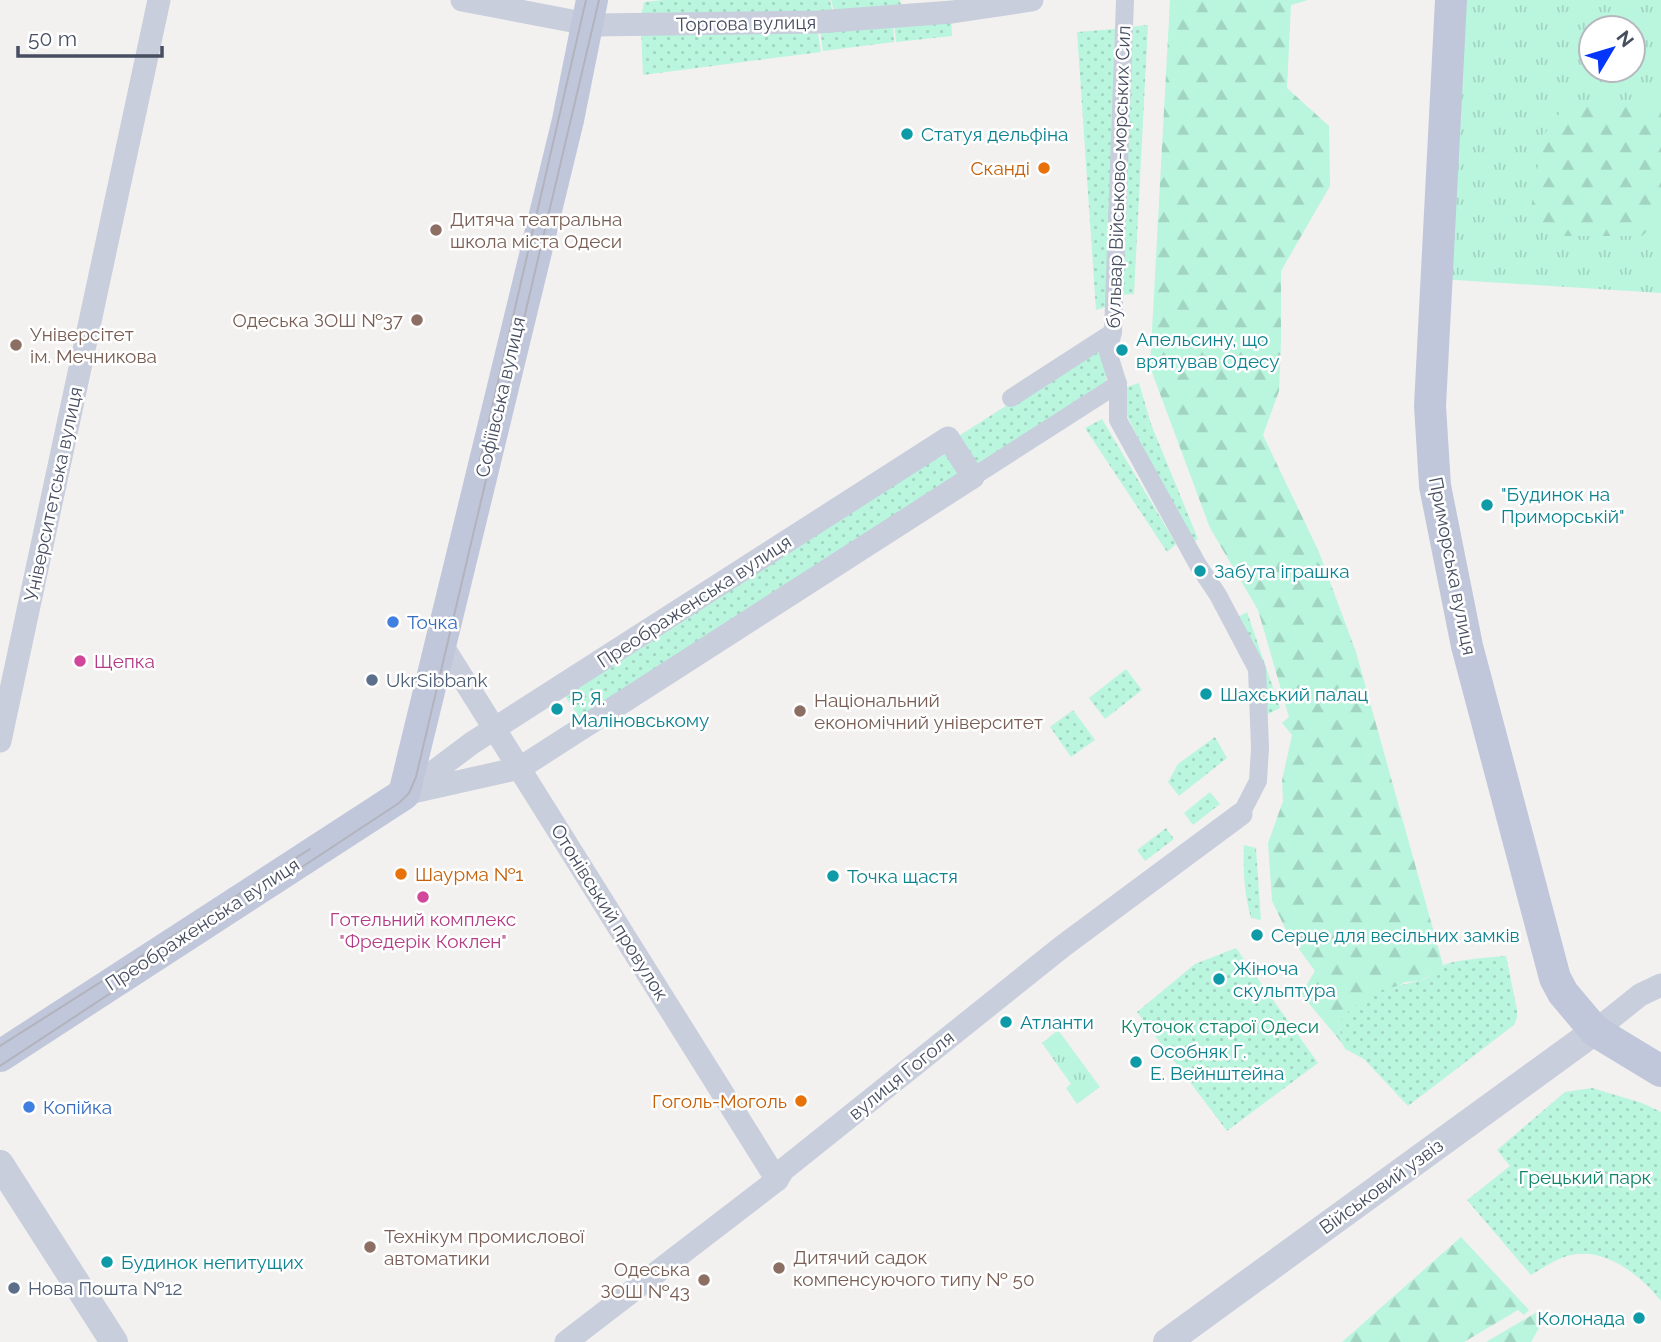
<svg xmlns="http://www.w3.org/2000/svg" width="1661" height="1342" font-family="Raleway,sans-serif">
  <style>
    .grass { fill: url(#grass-tufts); fill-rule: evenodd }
    .forest { fill: url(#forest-firs) }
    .park { fill: url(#park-dots) }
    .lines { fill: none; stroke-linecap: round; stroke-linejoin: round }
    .pedestrian { stroke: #c8cedc; stroke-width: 18 }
    .minor { stroke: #c8cedc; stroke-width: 23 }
    .tertiary { stroke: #c8cedc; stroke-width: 28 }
    .secondary { stroke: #c1c7db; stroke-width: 32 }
    .tram { stroke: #b2b3bc; stroke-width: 2 }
    .culture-dot { fill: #0f9aa8; stroke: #fff; stroke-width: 2.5 }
    .food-dot { fill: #e8710a; stroke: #fff; stroke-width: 2.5 }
    .education-dot { fill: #8d6e63; stroke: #fff; stroke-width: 2.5 }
    .shop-dot { fill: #3f7fe0; stroke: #fff; stroke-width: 2.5 }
    .hotel-dot { fill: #d1479c; stroke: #fff; stroke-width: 2.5 }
    .service-dot { fill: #5c6f8a; stroke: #fff; stroke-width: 2.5 }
    .labels { text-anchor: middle; stroke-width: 5; stroke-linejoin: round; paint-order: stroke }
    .street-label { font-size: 19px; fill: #464e60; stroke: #fff }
    .culture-label { font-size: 19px; fill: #0d838f; stroke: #fff; text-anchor: start }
    .food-label { font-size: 19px; fill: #c56008; stroke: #fff; text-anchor: end }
    .education-label { font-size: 19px; fill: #785e54; stroke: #fff; text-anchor: start }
    .shop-label { font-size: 19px; fill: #366cbe; stroke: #fff; text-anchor: start }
    .hotel-label { font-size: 19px; fill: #b23c85; stroke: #fff; text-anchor: start }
    .service-label { font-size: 19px; fill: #4e5e75; stroke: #fff; text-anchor: start }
    .park-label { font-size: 19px; fill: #0c8666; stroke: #fff }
  </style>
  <defs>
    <pattern id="grass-tufts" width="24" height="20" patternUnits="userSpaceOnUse" patternTransform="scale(1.75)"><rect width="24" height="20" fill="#baf5de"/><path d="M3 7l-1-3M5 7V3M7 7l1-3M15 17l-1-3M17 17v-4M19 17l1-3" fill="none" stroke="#a1d4c1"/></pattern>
    <pattern id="forest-firs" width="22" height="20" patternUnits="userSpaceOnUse" patternTransform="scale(1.75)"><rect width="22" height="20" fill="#baf5de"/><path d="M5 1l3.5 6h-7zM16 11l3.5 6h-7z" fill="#a1d4c1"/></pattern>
    <pattern id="park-dots" width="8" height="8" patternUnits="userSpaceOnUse" patternTransform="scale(1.75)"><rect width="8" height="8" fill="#baf5de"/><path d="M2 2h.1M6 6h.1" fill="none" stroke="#a1d4c1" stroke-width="1.8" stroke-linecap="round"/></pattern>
  </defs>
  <rect width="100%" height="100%" fill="#f3f1f0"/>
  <g class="grass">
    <path d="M1452,0H1661V293L1439,279ZM1591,28H1633V70H1591Z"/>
    <path d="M1058,1030L1100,1087L1077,1104L1066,1088L1071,1084L1042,1043Z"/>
  </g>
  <g class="forest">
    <path d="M1170,0H1308L1291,5L1287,88L1329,126L1330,186L1281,271V342L1279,391L1263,435L1319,552L1356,652L1443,965L1433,974L1420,981L1405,982L1339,1022L1342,1043L1301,994L1315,971L1288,934L1272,901L1268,843L1283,801L1282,780L1292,735L1282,723L1289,717L1258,610L1210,528L1150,367Z"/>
    <path d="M1600,102L1661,112V203L1657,222L1642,236H1560L1537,226L1531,209L1543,136L1565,106Z"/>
    <path d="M1461,1237L1529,1310L1524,1315L1518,1310L1464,1342H1342Z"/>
    <path d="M1537,1312L1543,1321L1531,1342H1486Z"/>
  </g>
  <g class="park">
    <path d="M664,0H830L834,19L640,22L644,2Z"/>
    <path d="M831,0H900L903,14L836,19Z"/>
    <path d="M951,17L952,36L896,42L894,22Z"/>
    <path d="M893,22L894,42L823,51L820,29Z"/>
    <path d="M1148,25L1134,294L1120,295L1128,27Z"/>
    <path d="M817,27L821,52L643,75L641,29Z"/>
    <path d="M1115,29L1109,306L1096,310L1077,32Z"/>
    <path d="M1102,345L1107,387L973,470L954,439Z"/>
    <path d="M1139,383L1151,424L1198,539L1192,543L1127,416L1124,388Z"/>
    <path d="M1102,419L1176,544L1167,552L1085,428Z"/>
    <path d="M947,445L966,475L582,722L562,691Z"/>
    <path d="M1247,612L1280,708L1268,714L1261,669L1236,618Z"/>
    <path d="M1126,669L1142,690L1105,719L1089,698Z"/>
    <path d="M1073,710L1095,740L1071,757L1050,727Z"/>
    <path d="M1215,737L1227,758L1179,796L1168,782L1178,764Z"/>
    <path d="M1210,792L1220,804L1193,825L1184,813Z"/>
    <path d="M1166,828L1174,839L1145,861L1137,850Z"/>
    <path d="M1244,845L1256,848L1261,920L1251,918C1244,894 1243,870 1244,845Z"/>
    <path d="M1236,948L1318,1063L1227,1131L1137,1012L1195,964Z"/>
    <path d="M1506,956L1517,1010V1018L1514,1025L1408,1106L1364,1059L1345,1049L1342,1043L1339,1022C1367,990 1380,990 1419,981C1429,979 1434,971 1442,966C1450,960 1493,957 1506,956Z"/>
    <path d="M1592,1088L1642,1103L1661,1112V1301C1641,1276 1606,1247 1571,1255C1557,1258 1543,1268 1531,1275L1467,1200L1510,1166L1497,1150L1565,1092Z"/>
  </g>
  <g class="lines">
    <g class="pedestrian">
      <path d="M1125,0L1113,332L1108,352L1118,384V420L1198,565L1218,595L1257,669L1260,748L1258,781L1241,814"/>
      <path d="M1011,398L1113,332"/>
      <path d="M973,477L1118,384"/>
    </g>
    <g class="minor">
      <path d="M462,0L593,25L818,22L952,12L1032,0"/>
      <path d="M948,438L973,477L520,768L404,794L472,743Z"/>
      <path d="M442,645L777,1180"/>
      <path d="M0,741L159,0"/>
      <path d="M1595,1031L1640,995L1661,985"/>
      <path d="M566,1342L777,1180L783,1170L1063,946L1241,814"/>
    </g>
    <g class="tertiary">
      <path d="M0,1164L114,1342"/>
      <path d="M1167,1342L1595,1031"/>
    </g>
    <g class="secondary">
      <path d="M1451,0L1430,406L1435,486L1467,646L1555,978L1563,993L1595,1031L1661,1071"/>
      <path d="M0,1056L404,794L568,120L592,0"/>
    </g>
    <g class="tram">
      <path d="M480,460L586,0"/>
      <path d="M0,1046L310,849"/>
      <path d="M0,1066L399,803L409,793L416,777L599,0"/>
    </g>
  </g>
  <g class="culture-dot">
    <circle cx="907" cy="134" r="7"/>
    <circle cx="1122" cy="350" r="7"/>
    <circle cx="1487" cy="505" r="7"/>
    <circle cx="1200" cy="571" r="7"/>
    <circle cx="1206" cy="694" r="7"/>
    <circle cx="557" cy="709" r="7"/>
    <circle cx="833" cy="876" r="7"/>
    <circle cx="1257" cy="935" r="7"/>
    <circle cx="1219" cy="979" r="7"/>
    <circle cx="1006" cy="1022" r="7"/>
    <circle cx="1136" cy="1062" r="7"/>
    <circle cx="107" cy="1262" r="7"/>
    <circle cx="1639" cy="1318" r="7"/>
  </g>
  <g class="food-dot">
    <circle cx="1044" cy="168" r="7"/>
    <circle cx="401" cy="874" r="7"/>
    <circle cx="801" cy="1101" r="7"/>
  </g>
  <g class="education-dot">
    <circle cx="436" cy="230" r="7"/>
    <circle cx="417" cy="320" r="7"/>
    <circle cx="16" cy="345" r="7"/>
    <circle cx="800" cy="711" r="7"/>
    <circle cx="370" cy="1247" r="7"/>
    <circle cx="779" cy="1268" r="7"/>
    <circle cx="704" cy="1280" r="7"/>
  </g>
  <g class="shop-dot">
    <circle cx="393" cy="622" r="7"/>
    <circle cx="29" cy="1107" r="7"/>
  </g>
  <g class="hotel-dot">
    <circle cx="80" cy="661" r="7"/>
    <circle cx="423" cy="897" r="7"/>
  </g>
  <g class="service-dot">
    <circle cx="372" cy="680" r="7"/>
    <circle cx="14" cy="1288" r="7"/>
  </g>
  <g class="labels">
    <g class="street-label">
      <text transform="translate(746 23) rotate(-1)" y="7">Торгова вулиця</text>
      <text transform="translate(1118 177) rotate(-88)" y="7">бульвар Військово-морських Сил</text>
      <text transform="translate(500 397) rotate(-77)" y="7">Софіївська вулиця</text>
      <text transform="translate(53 494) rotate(-78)" y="7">Університетська вулиця</text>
      <text transform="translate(1453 566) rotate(79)" y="7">Приморська вулиця</text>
      <text transform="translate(694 601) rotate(-33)" y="7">Преображенська вулиця</text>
      <text transform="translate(610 912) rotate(58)" y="7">Отонівський провулок</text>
      <text transform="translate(202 924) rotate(-33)" y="7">Преображенська вулиця</text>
      <text transform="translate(901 1075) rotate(-39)" y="7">вулиця Гоголя</text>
      <text transform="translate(1381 1186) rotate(-36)" y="7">Військовий узвіз</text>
    </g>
    <g class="culture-label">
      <text x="921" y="141">Статуя дельфіна</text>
      <text x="1136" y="346">Апельсину, що<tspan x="1136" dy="22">врятував Одесу</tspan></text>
      <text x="1501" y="501">"Будинок на<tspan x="1501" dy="22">Приморській"</tspan></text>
      <text x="1214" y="578">Забута іграшка</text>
      <text x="1220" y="701">Шахський палац</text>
      <text x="571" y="705">Р. Я.<tspan x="571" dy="22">Маліновському</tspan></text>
      <text x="847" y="883">Точка щастя</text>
      <text x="1271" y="942">Серце для весільних замків</text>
      <text x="1233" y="975">Жіноча<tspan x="1233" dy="22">скульптура</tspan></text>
      <text x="1020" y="1029">Атланти</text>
      <text x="1150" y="1058">Особняк Г.<tspan x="1150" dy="22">Е. Вейнштейна</tspan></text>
      <text x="121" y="1269">Будинок непитущих</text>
      <text x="1625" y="1325" text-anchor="end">Колонада</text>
    </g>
    <g class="food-label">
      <text x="1030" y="175">Сканді</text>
      <text x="415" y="881" text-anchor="start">Шаурма №1</text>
      <text x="787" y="1108">Гоголь-Моголь</text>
    </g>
    <g class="education-label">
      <text x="450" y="226">Дитяча театральна<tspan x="450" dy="22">школа міста Одеси</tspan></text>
      <text x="403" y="327" text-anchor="end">Одеська ЗОШ №37</text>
      <text x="30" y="341">Універсітет<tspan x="30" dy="22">ім. Мечникова</tspan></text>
      <text x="814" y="707">Національний<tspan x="814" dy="22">економічний університет</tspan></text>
      <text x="384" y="1243">Технікум промислової<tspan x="384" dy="22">автоматики</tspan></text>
      <text x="793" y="1264">Дитячий садок<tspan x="793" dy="22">компенсуючого типу № 50</tspan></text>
      <text x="690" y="1276" text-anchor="end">Одеська<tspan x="690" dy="22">ЗОШ №43</tspan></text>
    </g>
    <g class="shop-label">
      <text x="407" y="629">Точка</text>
      <text x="43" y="1114">Копійка</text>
    </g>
    <g class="hotel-label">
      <text x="94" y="668">Щепка</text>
      <text x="423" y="926" text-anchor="middle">Готельний комплекс<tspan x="423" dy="22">"Фредерік Коклен"</tspan></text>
    </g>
    <g class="service-label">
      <text x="386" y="687">UkrSibbank</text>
      <text x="28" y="1295">Нова Пошта №12</text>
    </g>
    <g class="park-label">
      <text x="1220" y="1033">Куточок старої Одеси</text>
      <text x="1585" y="1184">Грецький парк</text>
    </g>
  </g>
  <g transform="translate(1612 49) rotate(52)"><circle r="33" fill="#ffffff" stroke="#b5b8bf" stroke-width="2"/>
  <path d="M0-5L12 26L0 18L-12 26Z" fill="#0336fa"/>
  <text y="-10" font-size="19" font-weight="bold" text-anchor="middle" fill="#464e60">N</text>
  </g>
  <path d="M18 46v10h144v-10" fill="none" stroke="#464e60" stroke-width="3.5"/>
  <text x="28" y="46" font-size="21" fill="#464e60" stroke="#ffffff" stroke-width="5" paint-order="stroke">50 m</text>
</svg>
